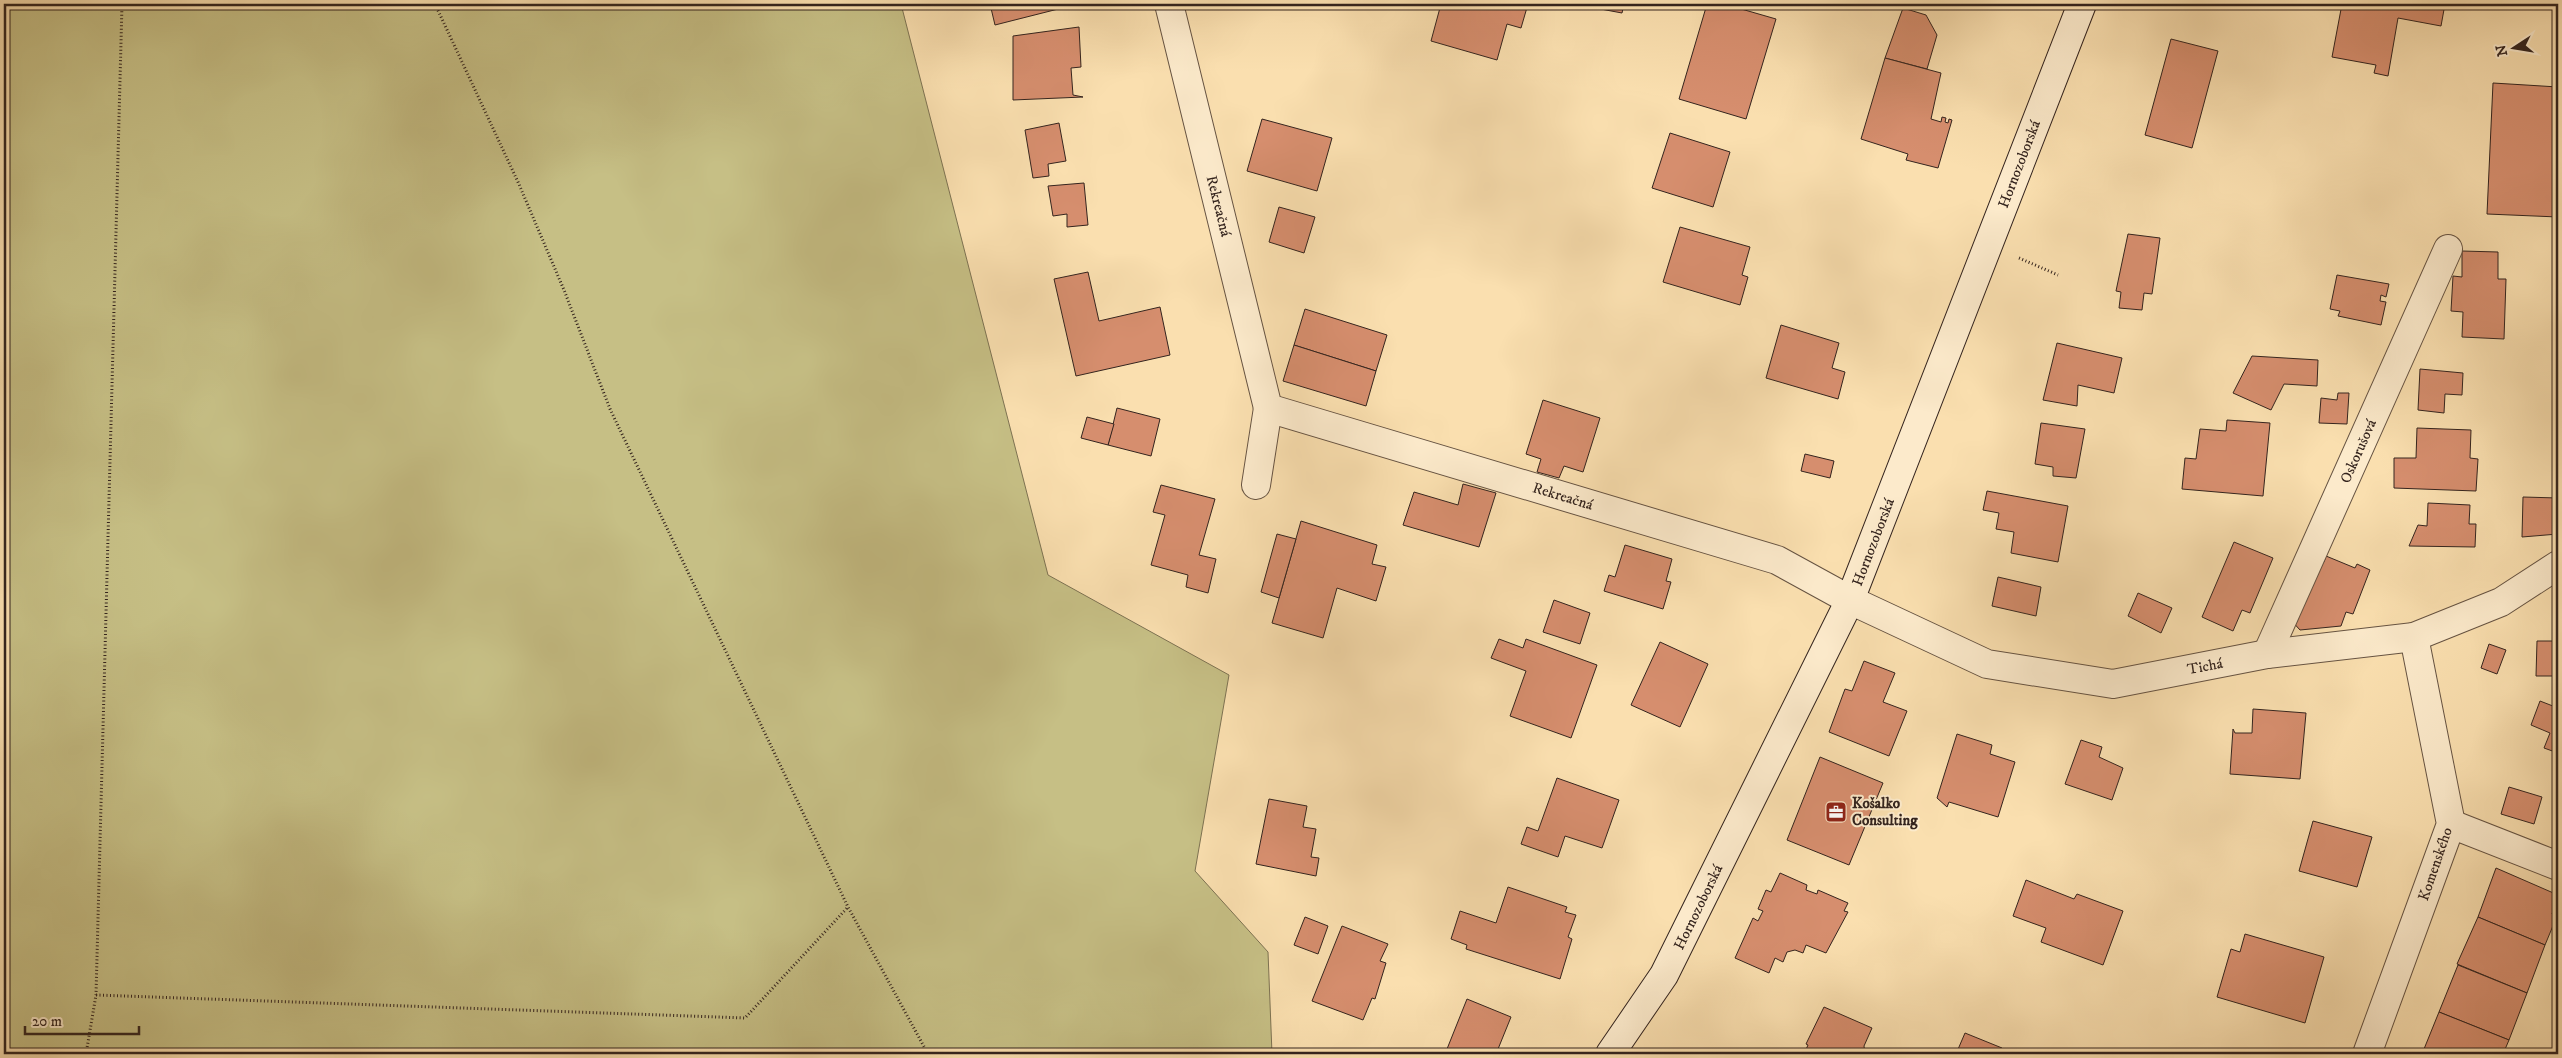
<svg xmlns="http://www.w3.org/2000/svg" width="2562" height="1058" font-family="'IM FELL DW Pica',serif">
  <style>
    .green { fill: #c6bf85; stroke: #7d7252 }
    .building { fill: #d68e6e; stroke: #34241e }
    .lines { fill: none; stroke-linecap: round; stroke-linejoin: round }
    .street-casing { stroke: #665342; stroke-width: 30 }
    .secondary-casing { stroke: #34241e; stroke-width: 30 }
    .path { stroke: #34241e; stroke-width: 3; stroke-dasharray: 1 2.5; stroke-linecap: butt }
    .street { stroke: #fceacb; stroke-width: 28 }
    .secondary { stroke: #fceacb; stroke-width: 28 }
    .labels { text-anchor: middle; stroke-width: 4; stroke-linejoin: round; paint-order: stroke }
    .street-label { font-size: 15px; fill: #34241e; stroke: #fceacb }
    .poi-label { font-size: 15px; font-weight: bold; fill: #34241e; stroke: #fceacb; text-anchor: start }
  </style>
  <rect width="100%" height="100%" fill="#fadfaf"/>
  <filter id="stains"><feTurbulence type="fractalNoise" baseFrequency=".004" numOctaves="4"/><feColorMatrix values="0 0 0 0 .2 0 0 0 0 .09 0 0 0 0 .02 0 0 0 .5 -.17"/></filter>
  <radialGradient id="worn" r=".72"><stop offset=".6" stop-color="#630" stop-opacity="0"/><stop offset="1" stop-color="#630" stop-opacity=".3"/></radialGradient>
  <path class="green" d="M4,4H901L1048,575L1229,675L1195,871L1268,952L1272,1054H4Z"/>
  <g class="building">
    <path d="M990,4H1072L1070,6L995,25Z"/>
    <path d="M1441,4H1528L1521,28L1507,24L1497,60L1431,41Z"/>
    <path d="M1574,4H1624L1622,13Z"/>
    <path d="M1707,4H1724L1776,19L1746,119L1679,99Z"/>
    <path d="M2342,4H2445L2441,26L2398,18L2388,76L2374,73L2376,65L2332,57Z"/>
    <path d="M1903,8L1926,15L1937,35L1927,69L1885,58Z"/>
    <path d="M1079,27L1081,67L1071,68L1073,95L1083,97L1013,100V36Z"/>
    <path d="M2171,39L2218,51L2192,148L2145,135Z"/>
    <path d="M1885,58L1941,73L1931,119L1941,122L1942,117L1946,118L1945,122L1948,123L1949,119L1952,120L1938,168L1906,160L1908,154L1861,139Z"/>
    <path d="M2493,83L2558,87V217L2487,214Z"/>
    <path d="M1262,119L1332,138L1317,191L1247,171Z"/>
    <path d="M1059,123L1066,161L1048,164L1049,176L1033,178L1025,130Z"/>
    <path d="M1670,133L1730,152L1713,207L1652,188Z"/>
    <path d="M1084,183L1088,225L1067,227V214L1053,216L1048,186Z"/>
    <path d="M1279,207L1315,217L1304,253L1269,242Z"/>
    <path d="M1680,227L1750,247L1742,275L1748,277L1740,305L1663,282Z"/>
    <path d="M2128,234L2160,238L2152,294L2144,293L2142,310L2119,308L2121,292L2116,291Z"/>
    <path d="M2462,251L2498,252V279H2506L2504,339L2462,337L2463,312L2451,311L2453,276L2462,277Z"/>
    <path d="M1088,272L1099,321L1160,307L1170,355L1076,376L1054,279Z"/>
    <path d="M2337,275L2389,284L2386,297L2381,295L2380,301L2386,302L2381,325L2338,316L2340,311L2330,309Z"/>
    <path d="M1305,309L1387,335L1376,371L1294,345Z"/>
    <path d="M1781,325L1839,343L1832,368L1845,372L1838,399L1766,378Z"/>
    <path d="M2057,343L2122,358L2114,393L2078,385L2077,406L2043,400Z"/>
    <path d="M1294,345L1376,371L1366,406L1283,381Z"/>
    <path d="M2252,356L2318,360L2317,386L2284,384L2271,410L2233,393Z"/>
    <path d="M2420,369L2463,373L2462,395L2445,394L2444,413L2418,410Z"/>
    <path d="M2338,393H2349L2347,424L2319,423L2321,398L2337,400Z"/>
    <path d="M1543,400L1600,418L1583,472L1564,466L1559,478L1537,472L1541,459L1526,454Z"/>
    <path d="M1117,408L1160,419L1151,456L1108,445Z"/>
    <path d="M1087,417L1114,424L1108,445L1081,438Z"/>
    <path d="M2227,420L2270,423L2263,496L2182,489L2185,458L2196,459L2200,429L2226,431Z"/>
    <path d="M2041,423L2085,429L2076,478L2053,476V467L2035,464Z"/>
    <path d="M2417,428L2471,430L2470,458L2478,459L2476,491L2394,488V458H2416Z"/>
    <path d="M1805,454L1834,461L1830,478L1801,471Z"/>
    <path d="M1463,484L1496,493L1479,547L1403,525L1414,492L1458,505Z"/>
    <path d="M1161,485L1215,499L1199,555L1216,559L1208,593L1186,587L1188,575L1151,565L1165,515L1153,512Z"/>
    <path d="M1987,491L2068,506L2058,562L2011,553L2014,532L1996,529L1999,513L1983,510Z"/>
    <path d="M2523,497L2558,498V534L2522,537Z"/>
    <path d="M2428,503L2470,505L2469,524H2476L2475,547L2409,546L2418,525L2427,526Z"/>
    <path d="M1301,521L1377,545L1372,564L1386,567L1376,601L1337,588L1323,638L1272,623Z"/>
    <path d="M1277,534L1296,539L1279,598L1261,592Z"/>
    <path d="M2234,542L2273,558L2250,613L2242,610L2233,631L2202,617Z"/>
    <path d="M1625,545L1672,559L1666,581L1671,582L1663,609L1604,591L1609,575L1615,577Z"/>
    <path d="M2326,556L2355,568L2357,564L2370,570L2353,614L2346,612L2341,626L2300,630L2290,619L2314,559L2324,562Z"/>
    <path d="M1998,577L2041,587L2036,616L1992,606Z"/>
    <path d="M2138,593L2172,608L2161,633L2128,616Z"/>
    <path d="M1554,600L1590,613L1580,644L1543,632Z"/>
    <path d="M1499,639L1523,648L1526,639L1597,665L1571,738L1510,716L1526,671L1491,658Z"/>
    <path d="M2537,641H2558V676H2536Z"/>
    <path d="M1660,642L1708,664L1680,727L1631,705Z"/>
    <path d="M2489,644L2506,650L2497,674L2481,668Z"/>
    <path d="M1864,661L1895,673L1883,702L1907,711L1889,756L1829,732L1845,689L1852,691Z"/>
    <path d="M2540,701L2558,708V753L2544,748L2550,733L2531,725Z"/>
    <path d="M2253,709L2306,713L2300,779L2230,774L2233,729L2235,733H2252Z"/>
    <path d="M1957,734L1992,745L1990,754L2015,762L1998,817L1949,802L1947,807L1937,798Z"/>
    <path d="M2081,740L2102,747L2099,757L2123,768L2112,800L2065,784Z"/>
    <path d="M1820,757L1883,783L1849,865L1787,840Z"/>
    <path d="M1557,778L1619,800L1602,848L1565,836L1558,857L1521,844L1527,827L1538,831Z"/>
    <path d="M2509,787L2542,797L2534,824L2501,814Z"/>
    <path d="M1269,799L1307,806L1303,827L1316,829L1311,857L1319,858L1316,876L1256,864Z"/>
    <path d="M2313,821L2372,837L2357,887L2299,871Z"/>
    <path d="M2496,868L2558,895L2552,914L2557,916L2545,945L2478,917Z"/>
    <path d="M1780,873L1807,885L1806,890L1817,894L1818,890L1848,903L1844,911L1848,912L1826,953L1806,945L1803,953L1795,950L1787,952L1783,962L1775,958L1769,973L1735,958L1753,918L1758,921L1763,911L1758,909L1766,890L1771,892Z"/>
    <path d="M2026,880L2074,899L2077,894L2123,911L2103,965L2041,942L2046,928L2013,916Z"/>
    <path d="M1508,887L1567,907L1565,912L1576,915L1568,937L1572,939L1560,979L1466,949L1467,945L1451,939L1460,911L1496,923Z"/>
    <path d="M1305,917L1328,926L1318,954L1294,945Z"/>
    <path d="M2478,917L2545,945L2527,993L2457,964Z"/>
    <path d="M1342,926L1388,944L1380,961L1386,963L1375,999L1372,998L1363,1020L1312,1001Z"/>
    <path d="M2245,934L2324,957L2305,1023L2217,997L2231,949L2240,952Z"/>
    <path d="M2458,965L2527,993L2509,1040L2439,1012Z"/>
    <path d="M1467,999L1511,1017L1496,1054H1445Z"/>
    <path d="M1824,1007L1872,1028L1864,1046L1865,1054H1804L1808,1045L1806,1044Z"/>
    <path d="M2439,1012L2509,1040L2503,1054H2422Z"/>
    <path d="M1965,1033L2002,1048L1999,1054H1956Z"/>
  </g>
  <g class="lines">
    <g class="street-casing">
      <g id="street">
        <path d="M1169,4L1268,408L1777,560L1850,600L1987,664L2113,684L2267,654L2414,637L2501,602L2558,565"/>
        <path d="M1256,485L1268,408"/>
        <path d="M2267,654L2448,249"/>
        <path d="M2451,824L2558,866"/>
        <path d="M2367,1054L2451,824L2414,637"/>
      </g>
    </g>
    <g class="secondary-casing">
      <path id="secondary" d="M1610,1054L1664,975L1850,600L2082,4"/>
    </g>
    <g class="path">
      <path d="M435,4L518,182L564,290L610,409L848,907L928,1054"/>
      <path d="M2019,258L2058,275"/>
      <path d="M96,995L745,1018L848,907"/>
      <path d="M86,1054L96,995L122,4"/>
    </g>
    <use href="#street" class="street"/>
    <use href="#secondary" class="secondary"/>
  </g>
  <defs>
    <g id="office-square" transform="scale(1.125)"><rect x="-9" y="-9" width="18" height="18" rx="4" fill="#8f2418" stroke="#fceacb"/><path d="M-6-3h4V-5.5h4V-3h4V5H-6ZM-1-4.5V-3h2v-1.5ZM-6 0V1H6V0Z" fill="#fff"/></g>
  </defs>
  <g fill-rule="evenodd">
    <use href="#office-square" x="1836" y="812"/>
  </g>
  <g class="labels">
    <g class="street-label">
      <text transform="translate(2019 164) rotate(-69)" y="5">Hornozoborská</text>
      <text transform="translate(1219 206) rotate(76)" y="5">Rekreačná</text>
      <text transform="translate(2358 451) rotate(-66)" y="5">Oskorušová</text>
      <text transform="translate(1563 496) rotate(17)" y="5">Rekreačná</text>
      <text transform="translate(1873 542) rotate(-69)" y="5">Hornozoborská</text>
      <text transform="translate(2205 666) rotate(-11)" y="5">Tichá</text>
      <text transform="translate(2435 864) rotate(-71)" y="5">Komenského</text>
      <text transform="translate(1698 907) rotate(-64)" y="5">Hornozoborská</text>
    </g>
    <g class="poi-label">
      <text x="1852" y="808">Košalko<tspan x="1852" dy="17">Consulting</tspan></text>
    </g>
  </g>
  <rect width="2562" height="1058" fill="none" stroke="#fadfaf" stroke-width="20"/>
  <rect x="5" y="5" width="2552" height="1048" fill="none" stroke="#34241e" stroke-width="2.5"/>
  <rect x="10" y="10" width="2542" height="1038" fill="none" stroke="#34241e"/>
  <g transform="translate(2514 48) rotate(258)" stroke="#fceacb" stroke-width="4" paint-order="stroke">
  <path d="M0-4L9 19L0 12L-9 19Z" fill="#34241e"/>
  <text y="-8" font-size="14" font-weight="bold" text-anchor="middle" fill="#34241e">N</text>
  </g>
  <path d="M25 1026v8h114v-8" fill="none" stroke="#34241e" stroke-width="2.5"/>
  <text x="32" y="1026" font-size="15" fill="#34241e" stroke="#fceacb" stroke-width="4" paint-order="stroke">20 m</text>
  <rect width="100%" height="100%" filter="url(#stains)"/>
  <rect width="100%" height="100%" fill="url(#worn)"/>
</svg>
